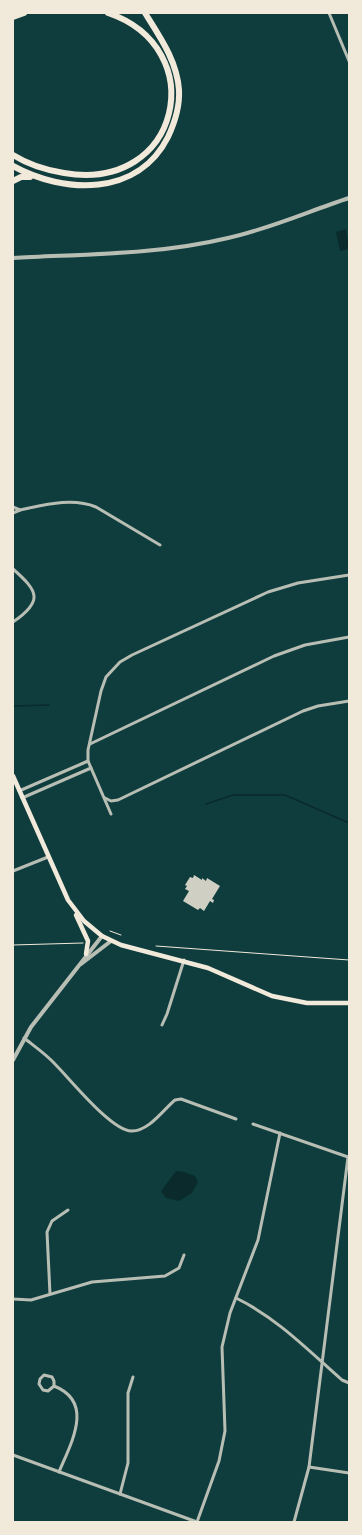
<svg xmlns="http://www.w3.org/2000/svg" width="362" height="1535" font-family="Bitter,serif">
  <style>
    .water { fill: #0a2a2b }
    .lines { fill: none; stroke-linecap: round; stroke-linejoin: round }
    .stream { stroke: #0a2a2b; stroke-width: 1.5 }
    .building { fill: #cfcfc3 }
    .path { stroke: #f1e9da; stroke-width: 1 }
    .minor { stroke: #b8beb3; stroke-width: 3 }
    .tertiary { stroke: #b8beb3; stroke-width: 4 }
    .secondary { stroke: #f1e9da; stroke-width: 4.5 }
    .motorway { stroke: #f1e9da; stroke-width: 6 }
  </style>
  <rect width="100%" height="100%" fill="#0f3d3e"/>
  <g class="water">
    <path d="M346,229L349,249L340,251L336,232Z"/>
    <path d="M176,1171L184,1172L195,1176L198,1182L192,1193L179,1201L166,1198L161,1191Z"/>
  </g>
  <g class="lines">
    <g class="stream">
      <path d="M13,706L49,705"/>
      <path d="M206,804L233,795H285L349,823"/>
    </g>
  </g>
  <path class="building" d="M194,875L202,880V878L206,881L207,878L220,886L212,899L214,900L213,903L210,901L204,911L200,908L198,910L183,901L189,891L185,889L187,886L185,885L190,877L193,878Z"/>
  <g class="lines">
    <g class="path">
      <path d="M110,931L121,935"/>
      <path d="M13,945L83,943"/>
      <path d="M156,946L349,960"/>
    </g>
    <g class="minor">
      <path d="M329,13L349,61"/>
      <path d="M13,507L20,510C44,505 72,497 96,507L160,545"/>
      <path d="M13,513L20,510"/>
      <path d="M13,569C38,591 44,601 13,622"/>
      <path d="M90,744L274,656L305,645L349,637"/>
      <path d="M19,791L88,761"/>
      <path d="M22,798L91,768"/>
      <path d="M105,798L111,801L118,800L303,711L318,706L349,701"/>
      <path d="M111,814L88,761V750L101,691L106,677L120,662L132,655L268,592L298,583L349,575"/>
      <path d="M13,871L48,857"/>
      <path d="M162,1025L167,1014L184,960"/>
      <path d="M24,1038C34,1046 46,1054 55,1064C69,1078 112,1132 132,1131C149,1131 163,1110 175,1100L181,1099L236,1119"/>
      <path d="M253,1124L348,1157"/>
      <path d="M50,1294L47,1232L52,1221L68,1210"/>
      <path d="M236,1298C277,1318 308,1350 342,1380L349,1383"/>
      <path d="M13,1299L31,1300L92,1282L165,1276L179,1268L184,1255"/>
      <path d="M54,1386L48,1391L43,1390L39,1384L40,1379L44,1375L52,1377L54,1381V1386C95,1402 71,1443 59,1472"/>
      <path d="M13,1455L197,1522"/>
      <path d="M309,1467L349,1473"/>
      <path d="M120,1494L128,1463V1393L133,1377"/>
      <path d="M197,1522L219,1461L225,1431L222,1347L230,1313L258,1240L280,1133"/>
      <path d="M294,1522L309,1467L348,1157"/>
    </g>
    <g class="tertiary">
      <path d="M13,258C85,254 157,255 228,238C269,229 309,211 349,198"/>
      <path d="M81,964L111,941"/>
      <path d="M13,1060L31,1027L102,936"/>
    </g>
    <g class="secondary">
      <path d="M13,776L68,900L84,921L102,936L121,945L208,968L272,996L307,1003H349"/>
      <path d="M76,915L88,941L86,954"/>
    </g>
    <g class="motorway">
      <path d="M13,17L24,13"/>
      <path d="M13,155C29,165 45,170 64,173C181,193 212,48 108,13"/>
      <path d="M13,166C64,194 138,197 168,137C175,122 180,107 179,90C177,61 160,37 145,13"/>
      <path d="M13,181L21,177H30"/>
    </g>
  </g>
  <rect width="362" height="1535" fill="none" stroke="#f1e9da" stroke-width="28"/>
</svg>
